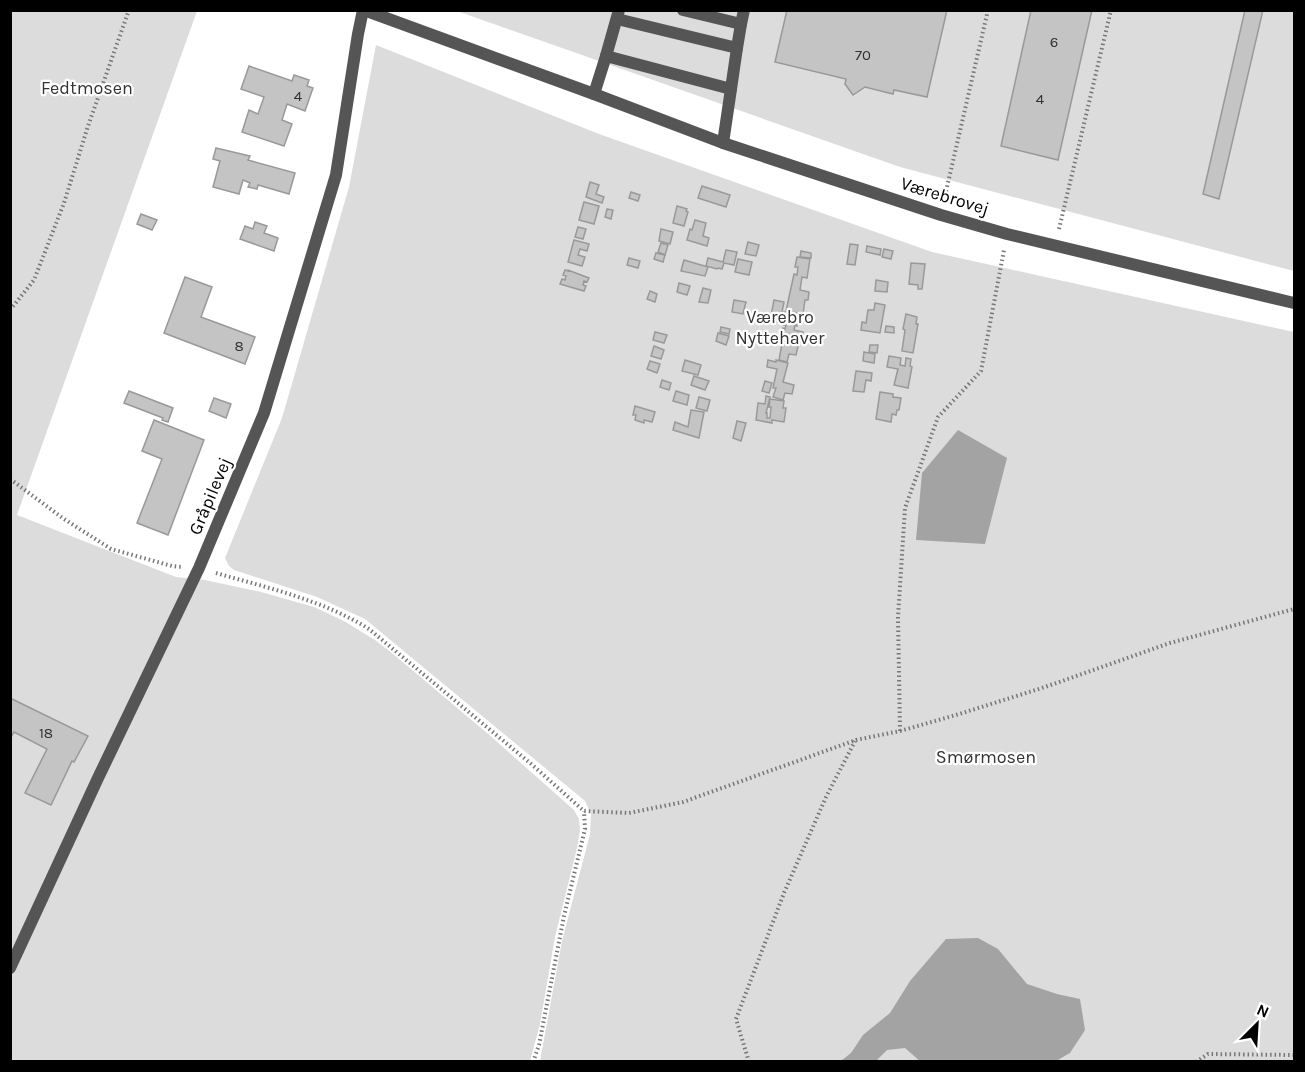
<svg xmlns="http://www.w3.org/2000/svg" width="1305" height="1072" font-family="Karla,sans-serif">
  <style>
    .green { fill: #dcdcdc }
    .water { fill: #a3a3a3 }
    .building { fill: #c4c4c4; stroke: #999; stroke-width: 1.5 }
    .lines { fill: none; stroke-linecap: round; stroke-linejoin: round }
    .path { stroke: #777; stroke-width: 4; stroke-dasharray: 1.5 3; stroke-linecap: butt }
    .service { stroke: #555; stroke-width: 12 }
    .minor { stroke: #555; stroke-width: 12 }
    .tertiary { stroke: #555; stroke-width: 12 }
    .labels { text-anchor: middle; stroke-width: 4.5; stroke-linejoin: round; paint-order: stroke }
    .number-label { font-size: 15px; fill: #313131 }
    .park-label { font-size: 18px; fill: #333; stroke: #fff }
    .street-label { font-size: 18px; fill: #000; stroke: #fff }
  </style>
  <rect width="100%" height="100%" fill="#fff"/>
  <g class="green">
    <path d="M10,11H197L17,515L176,577L205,580L261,592L314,607L344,621L375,640L392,653L487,733L574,810L579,819L580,831L577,848L555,937L540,1024L530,1061H11Z"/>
    <path d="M457,11H1294V271L900,167Z"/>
    <path d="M376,45L599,134L932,252L1294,332V1061H540L562,941L590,834L591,814L585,801L365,619L317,597L234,570L229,566L225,558L282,418L349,187Z"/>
  </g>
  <g class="water">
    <path d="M958,430L1007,458L985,544L916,540L922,473Z"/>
    <path d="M978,938L998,949L1027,984L1057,994L1080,999L1085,1030L1070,1053L1056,1061L921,1062L905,1048L887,1050L876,1061H841L851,1053L863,1035L890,1013L910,981L946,939Z"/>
  </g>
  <g class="building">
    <path d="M787,10H947L927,97L894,90L893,94L865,87L853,95L845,84L846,79L775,62Z"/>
    <path d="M1031,10H1092L1058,160L1001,146Z"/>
    <path d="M1245,10H1263L1219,199L1203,194Z"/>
    <path d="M249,66L292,81L294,75L309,80L307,86L313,88L305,111L287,104L282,120L292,124L284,146L242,132L249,110L258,114L264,97L241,89Z"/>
    <path d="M216,148L250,156L248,160L295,173L289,194L258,185L257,189L248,187L250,183L243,180L239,194L213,187L220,161L213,159Z"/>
    <path d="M590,182L599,185L596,194L604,197L602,203L586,197Z"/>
    <path d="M702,186L730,195L726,207L698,198Z"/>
    <path d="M631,192L640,195L638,201L629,198Z"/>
    <path d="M584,202L599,206L594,224L579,220Z"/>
    <path d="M677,206L687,209L686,211L688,212L684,226L673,223Z"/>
    <path d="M607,209L613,210L611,219L605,217Z"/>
    <path d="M141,214L157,220L152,230L137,224Z"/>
    <path d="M695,220L706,223L703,236L709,238L707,246L687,240L690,229L692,230Z"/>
    <path d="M255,222L267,226L264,233L278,238L274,251L240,239L245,226L253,229Z"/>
    <path d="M578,227L586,229L583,239L575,237Z"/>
    <path d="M661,229L673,232L670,244L659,241Z"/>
    <path d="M574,240L589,244L587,251L580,249L578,255L585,257L582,266L568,262Z"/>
    <path d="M748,242L759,245L756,256L745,254Z"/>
    <path d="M661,243L668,245L665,255L658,252Z"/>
    <path d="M850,244L858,245L855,265L847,264Z"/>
    <path d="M867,246L881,249L880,255L866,252Z"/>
    <path d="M884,249L893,251L891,259L882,257Z"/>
    <path d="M726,250L737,252L734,265L724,263L722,269L718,268L717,269L706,266L708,258L723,262Z"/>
    <path d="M801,251L811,253V258L800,257Z"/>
    <path d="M656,253L665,255L663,262L654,259Z"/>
    <path d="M797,257L810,259L807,278L802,277L800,290L809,292L808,300H805L803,314L786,311L794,274L797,275L798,267H795Z"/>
    <path d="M629,258L640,261L638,268L627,265Z"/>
    <path d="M738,259L752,262L749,275L735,272Z"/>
    <path d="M684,260L708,267L705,276L681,271Z"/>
    <path d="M911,263L925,264L922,289H918V285L909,284Z"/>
    <path d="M565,270L568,271V270L589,278L587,282L584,281L583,285L586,286L584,291L560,284L562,279L565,280L566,276L563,275Z"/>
    <path d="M185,277L212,287L201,317L255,337L245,364L164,333Z"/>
    <path d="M876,280L888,282L887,292L875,291Z"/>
    <path d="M679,283L690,286L687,295L677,292Z"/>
    <path d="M703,288L711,290L708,303L699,302Z"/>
    <path d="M650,291L657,294L655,302L647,299Z"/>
    <path d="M734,300L746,302L743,314L732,312Z"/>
    <path d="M774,300L784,302L782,312H785L782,323L770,321Z"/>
    <path d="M875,303L885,305L880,333L861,330L862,322L866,323L868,310H874Z"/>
    <path d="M906,314L917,317L916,324H918L913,353L902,351L905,330L903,329Z"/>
    <path d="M785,318L796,319L795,322H797V326L795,325L794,330L803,332L801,342H799L796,355L789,354L787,362L779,360L783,338H781L783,328L785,329L786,325H783Z"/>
    <path d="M886,326L894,327V333L885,332Z"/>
    <path d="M721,327L730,329L729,334L720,332Z"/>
    <path d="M655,332L667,335L664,343L653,340Z"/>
    <path d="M718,333L729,336L726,345L716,341Z"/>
    <path d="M870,345H878L877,353L869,352Z"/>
    <path d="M654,346L664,350L661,359L651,356Z"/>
    <path d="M864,352L875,354L874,363L863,361Z"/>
    <path d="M889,356L901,358L900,365L905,366L906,358L911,359L910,366L912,367L908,388L894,385L898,369L887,367Z"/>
    <path d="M685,360L701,365L698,375L682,371Z"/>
    <path d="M768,360L776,362V360L788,363L783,382L794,385L792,394L785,393L783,400L773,397L776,388H773L777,369L767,367Z"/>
    <path d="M650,361L660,364L657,373L647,369Z"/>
    <path d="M856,371L872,373L871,381L866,380L864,392L853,391Z"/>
    <path d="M694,376L709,381L705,390L691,385Z"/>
    <path d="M662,380L671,383L669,390L660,387Z"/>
    <path d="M765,381L772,383L769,393L762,391Z"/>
    <path d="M129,391L173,408L168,422L162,420L163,418L124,403Z"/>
    <path d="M676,391L689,395L687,405L673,401Z"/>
    <path d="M880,392L893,394V397L901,398L899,410H897L896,415L892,414L891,422L876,419Z"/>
    <path d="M766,396L770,397L766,413H767V418H770L771,407H769L770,399L784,401L783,408H786L784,422L772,420V423L756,420L758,403L765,404Z"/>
    <path d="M699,397L710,400L707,411L696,408Z"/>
    <path d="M214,398L231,404L226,418L209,411Z"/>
    <path d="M635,406L655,412L652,422L644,420V423L635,420L636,415H633Z"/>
    <path d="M691,410L704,412L699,438L673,430L675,422L688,427Z"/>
    <path d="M154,420L204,440L168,535L137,523L162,459L142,451Z"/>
    <path d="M737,421L746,423L741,441L733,438Z"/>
    <path d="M10,698L88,736L74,762L72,761L51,805L25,793L47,749L14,732L10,739Z"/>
  </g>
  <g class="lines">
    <g class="path">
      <path d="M944,200L988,10"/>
      <path d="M1059,229L1111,10"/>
      <path d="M10,310L34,280L64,203L88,126L129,10"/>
      <path d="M10,479L64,519L111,549L172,566L182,567"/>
      <path d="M216,573C268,588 323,600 369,629L530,763L584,811L629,813L683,802L856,740L900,731L956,715L1042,688L1170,643L1294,609"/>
      <path d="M900,731L898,617L905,508L938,417L981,371L1004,250"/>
      <path d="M533,1062L539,1045L564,916L585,829L584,811"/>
      <path d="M749,1062L736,1019L784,893L826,797L855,741"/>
      <path d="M1196,1062L1208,1054L1294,1055"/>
    </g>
    <g class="service">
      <path d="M683,10L741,24L737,48"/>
      <path d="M617,19L737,48L731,89"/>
      <path d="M741,24L744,10"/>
      <path d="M606,56L731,89L723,143"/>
    </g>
    <g class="minor">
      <path d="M594,94L606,56L619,10"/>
      <path d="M10,968L98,778L199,568L264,413L336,175L358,34L363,10"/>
    </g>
    <path class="tertiary" d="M364,10L594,94L723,143L941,215L1007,234L1294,303"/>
  </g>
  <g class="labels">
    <g class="number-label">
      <text x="1054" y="47">6</text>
      <text x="863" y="60">70</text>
      <text x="298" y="101">4</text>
      <text x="1040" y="104">4</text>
      <text x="239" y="351">8</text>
      <text x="46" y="738">18</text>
    </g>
    <g class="park-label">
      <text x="87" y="94">Fedtmosen</text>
      <text x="780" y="323">Værebro<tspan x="780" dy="21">Nyttehaver</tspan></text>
      <text x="986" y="763">Smørmosen</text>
    </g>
    <g class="street-label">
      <text transform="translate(945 196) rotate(17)" y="6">Værebrovej</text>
      <text transform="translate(210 496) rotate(-67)" y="6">Gråpilevej</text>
    </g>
  </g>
  <rect width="1305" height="1072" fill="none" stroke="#000000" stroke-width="24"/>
  <g transform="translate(1257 1024) rotate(24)" stroke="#ffffff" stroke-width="4.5" paint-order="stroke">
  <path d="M0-4.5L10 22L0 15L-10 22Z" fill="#000000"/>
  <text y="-9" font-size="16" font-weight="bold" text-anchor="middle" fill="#000000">N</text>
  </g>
</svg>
